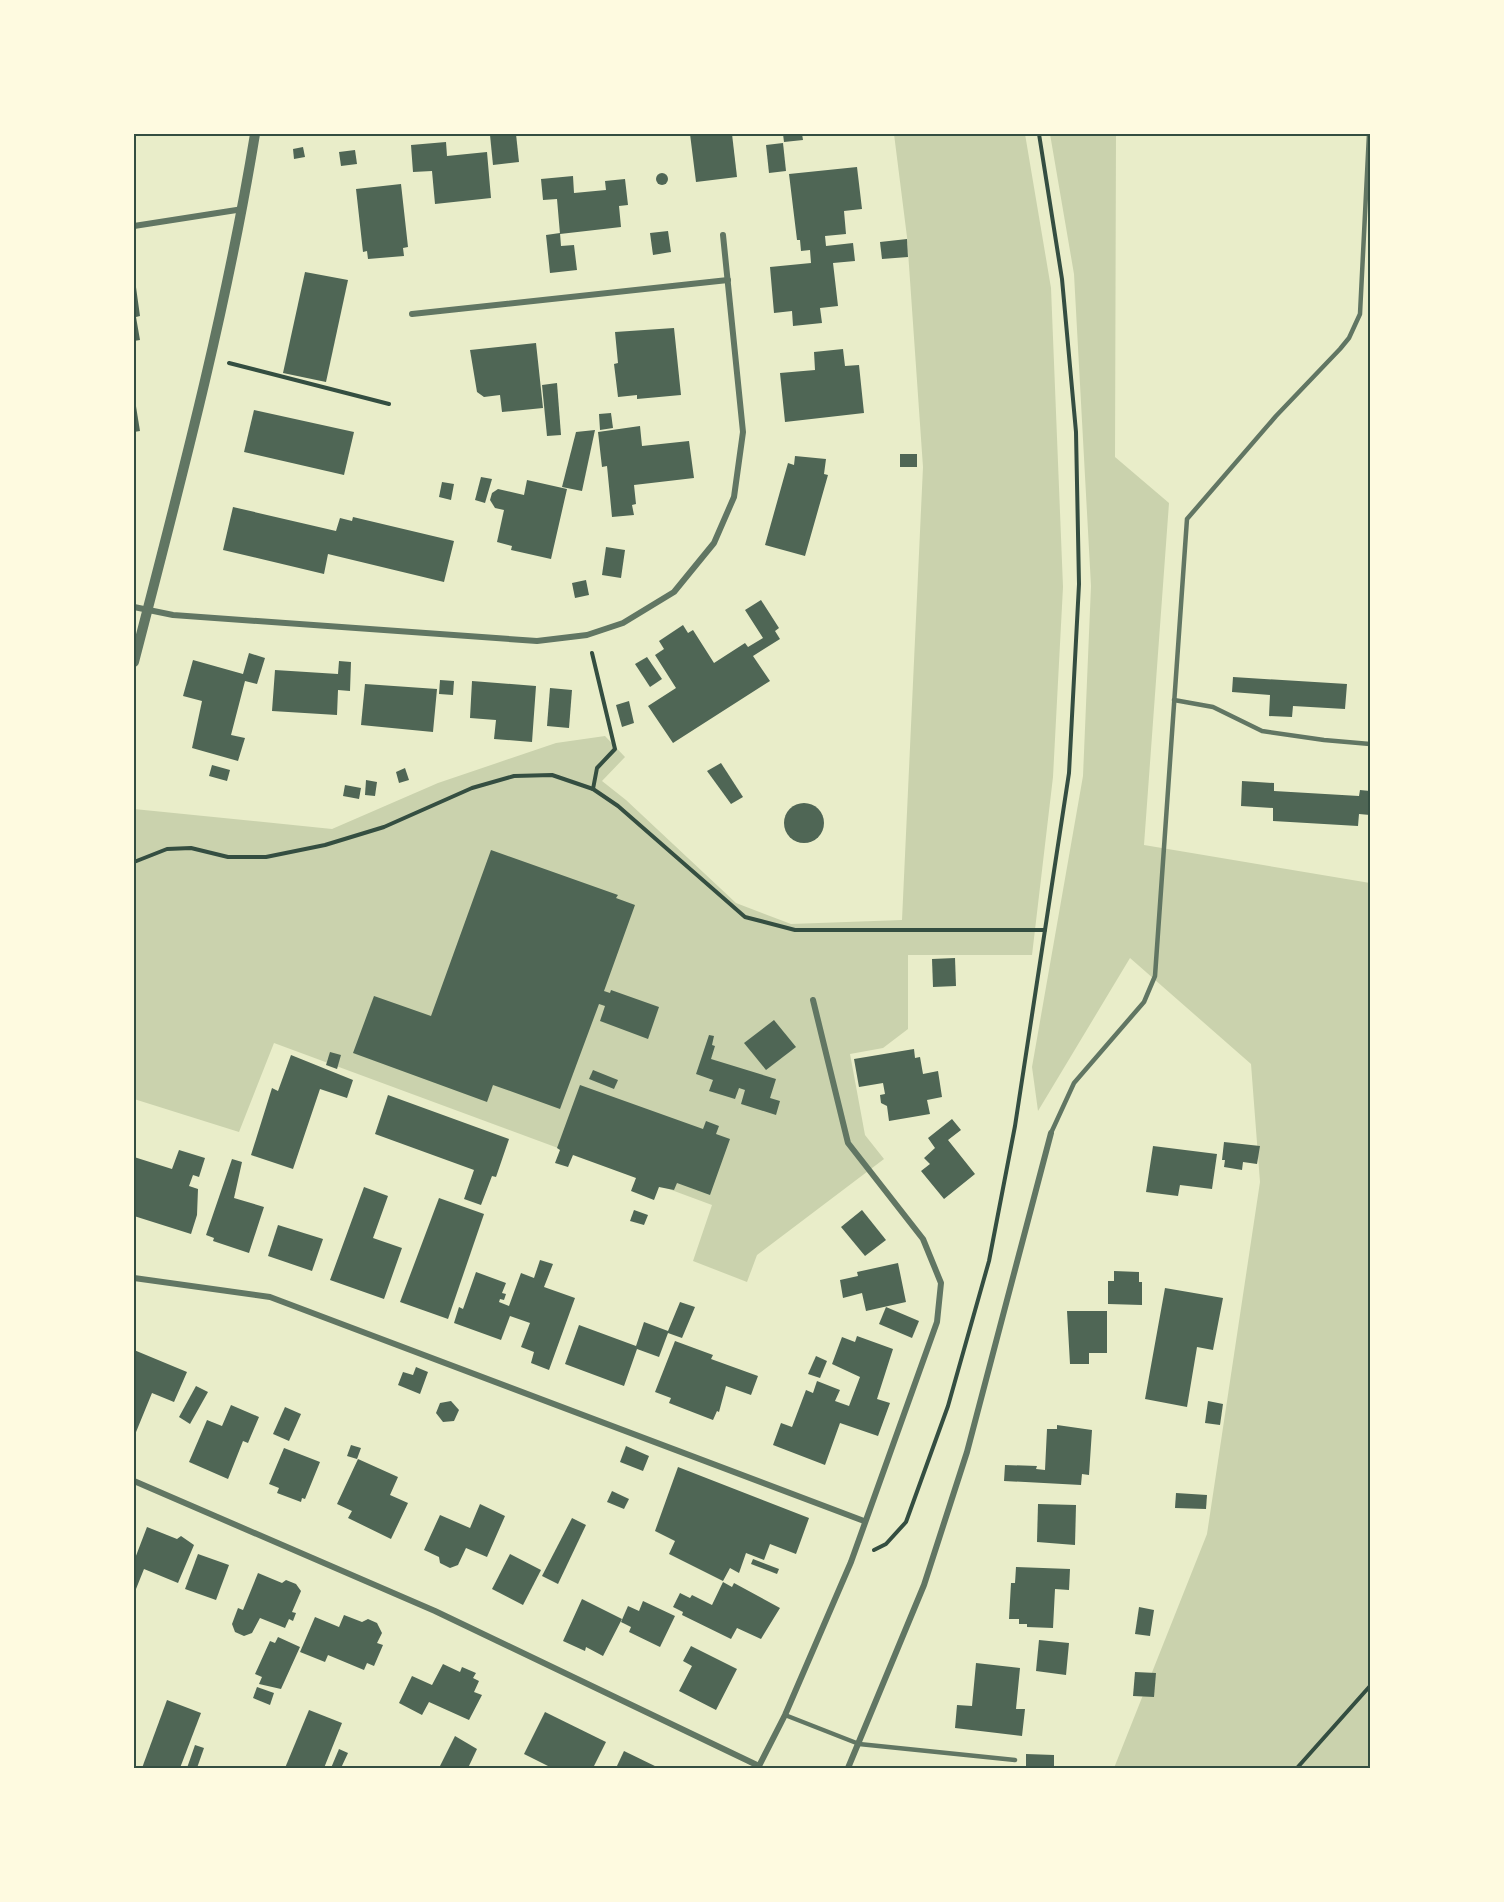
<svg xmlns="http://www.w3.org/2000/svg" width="1504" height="1902" font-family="Lato,sans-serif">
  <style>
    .green { fill: #cad2ad }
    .building { fill: #4f6655 }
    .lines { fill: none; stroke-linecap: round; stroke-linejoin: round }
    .path { stroke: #344e41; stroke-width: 4 }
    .service { stroke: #617663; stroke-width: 4.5 }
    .minor { stroke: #617663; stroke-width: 6 }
    .tertiary { stroke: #617663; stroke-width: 10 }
    .neatline { fill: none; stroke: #344e41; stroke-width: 2 }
  </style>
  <rect width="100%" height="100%" fill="#e9edc9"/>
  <g class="green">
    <path d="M894,134H1025L1051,288L1063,587L1053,777L1032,955H908V1029L883,1048L850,1054L865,1135L884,1159L757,1255L747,1282L693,1261L712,1205L274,1043L239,1132L134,1099V809L332,829L438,783L556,743L605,736L625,757L602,781L626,800L736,903L791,924L902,920L923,467L907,237Z"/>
    <path d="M1050,134H1116L1115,457L1169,503L1144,845L1370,883V1768H1114L1207,1534L1260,1182L1251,1064L1130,958L1038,1111L1032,1067L1083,776L1091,586L1074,274Z"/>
  </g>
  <g class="building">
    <path d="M516,134L519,162L493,165L490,135Z"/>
    <path d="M690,134H732L737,177L696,182Z"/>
    <path d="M783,134H802L803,140L784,142Z"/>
    <path d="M446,142L447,156L487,152L491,198L435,204L432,171L413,172L411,145Z"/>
    <path d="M783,143L786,171L769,173L766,145Z"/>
    <path d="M303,147L305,157L294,159L293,149Z"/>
    <path d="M355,150L357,164L341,166L339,152Z"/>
    <path d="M857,167L862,209L844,211L846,234L825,236L826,246L853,243L855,261L833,263L838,306L820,308L822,323L793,326L792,311L774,313L770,267L811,263L810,250L801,251L800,240H797L789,174Z"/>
    <circle cx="662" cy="179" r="6"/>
    <path d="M573,176L574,193L606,190L605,181L625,179L628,205L619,206L621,227L560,234L557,199L543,200L541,179Z"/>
    <path d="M401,184L408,247L403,248L404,256L368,259L367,251L363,252L356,189Z"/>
    <path d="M668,231L671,252L653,255L650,233Z"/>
    <path d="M560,233L561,246L574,245L577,270L550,273L546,235Z"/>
    <path d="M907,239L908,257L882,259L880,242Z"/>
    <path d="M305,272L348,280L326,382L283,373Z"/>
    <path d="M135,280L140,316L136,317L140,340L134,341Z"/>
    <path d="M674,328L681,395L637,399V395L618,397L614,364L618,363L615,332Z"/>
    <path d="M536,343L543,408L502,412L500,395L484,397L477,392L470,350Z"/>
    <path d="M843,349L845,366L859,365L864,413L785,422L780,373L815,370L814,352Z"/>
    <path d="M557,383L561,435L547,436L542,385Z"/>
    <path d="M134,394L140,431L134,432Z"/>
    <path d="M254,410L354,432L344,475L244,452Z"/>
    <path d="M611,413L613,428L600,430L599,414Z"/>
    <path d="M640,426L642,446L689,441L694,478L634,485L636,504L632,505L634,515L612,517L607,466L602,467L598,432Z"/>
    <path d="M595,430L582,491L562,487L576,432Z"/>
    <rect x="900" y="454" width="17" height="13"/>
    <path d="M795,456L826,459L824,474L828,475L805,556L765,545L788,463L794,465Z"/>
    <path d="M481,477L492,479L485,503L475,500Z"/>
    <path d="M527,480L567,489L551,559L511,550L512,546L497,542L504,510L495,508L490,500L492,493L498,489L524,495Z"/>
    <path d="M442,482L454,484L451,500L439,497Z"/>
    <path d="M233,507L336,531L340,518L352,521L353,517L454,541L444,582L328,554L324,574L223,550Z"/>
    <path d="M606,547L625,550L621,578L602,575Z"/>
    <path d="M586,580L589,595L575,598L572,583Z"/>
    <path d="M761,600L779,628L775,631L780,639L753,656L770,681L673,743L648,706L676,688L655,655L664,649L659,641L683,625L688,633L693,630L714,663L745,643L748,647L763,638L745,610Z"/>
    <path d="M249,653L265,658L257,684L245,681L231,735L245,738L238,761L192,748L202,701L183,696L193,660L243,674Z"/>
    <path d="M647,657L662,679L650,687L635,664Z"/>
    <path d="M339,661L351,662L350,691L338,690L337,715L272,711L275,670L338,674Z"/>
    <path d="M1233,677L1347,684L1345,709L1293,706L1292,717L1269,716L1270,695L1232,692Z"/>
    <path d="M440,680L454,681L453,695L439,694Z"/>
    <path d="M472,681L536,686L532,742L494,739L496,720L470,718Z"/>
    <path d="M365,684L437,689L433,732L361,725Z"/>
    <path d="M550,688L572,690L569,728L547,726Z"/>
    <path d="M629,701L634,723L622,727L616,705Z"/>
    <path d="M721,763L743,797L731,804L707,771Z"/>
    <path d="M212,765L230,770L227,781L209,776Z"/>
    <path d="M405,768L409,780L399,783L396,772Z"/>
    <path d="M366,780L377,782L375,796L365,795Z"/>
    <path d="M1242,781L1274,783V791L1359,796L1360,790L1370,791V815L1359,814L1358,826L1273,821V808L1241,806Z"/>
    <path d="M345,785L361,788L359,799L343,796Z"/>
    <circle cx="804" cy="823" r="20"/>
    <path d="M491,850L618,895L616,898L635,905L604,991L610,993L611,990L659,1007L648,1039L600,1021L605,1006L599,1004L560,1109L493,1085L487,1102L353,1053L374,996L431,1016Z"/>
    <path d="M955,958L956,986L933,987L932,959Z"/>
    <path d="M774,1020L796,1047L766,1070L744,1043Z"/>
    <path d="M709,1035L714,1036L712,1045L715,1046L711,1059L776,1079L770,1098L780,1101L776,1115L741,1104L745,1090L739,1088L735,1099L709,1091L713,1080L696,1074Z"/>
    <path d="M914,1049L915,1058L920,1057L923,1074L938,1071L942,1097L927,1100L930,1114L889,1121L887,1106L881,1103L880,1095L885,1094L883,1083L859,1087L854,1059Z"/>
    <path d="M330,1052L341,1055L337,1069L326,1065Z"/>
    <path d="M291,1055L353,1080L347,1098L320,1089L293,1169L251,1155L272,1088L278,1091Z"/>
    <path d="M593,1070L618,1080L614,1089L589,1079Z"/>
    <path d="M580,1085L703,1129L706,1121L719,1126L716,1134L730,1139L710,1195L677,1183L674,1190L659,1187L654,1200L631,1191L636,1178L573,1155L568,1167L555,1163L560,1150L557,1148Z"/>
    <path d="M388,1095L509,1139L496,1177L492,1176L481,1205L464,1199L474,1170L375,1134Z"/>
    <path d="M952,1119L961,1130L948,1140L975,1174L944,1199L921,1171L930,1164L924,1158L935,1148L928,1138Z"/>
    <path d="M1224,1142L1260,1146L1257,1164L1243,1162L1242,1170L1224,1167L1225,1160H1222Z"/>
    <path d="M1153,1146L1217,1154L1212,1189L1180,1185L1178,1196L1146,1192Z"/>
    <path d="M179,1150L205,1158L199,1177L193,1175L189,1186L198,1189L197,1215L191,1234L134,1216V1157L172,1169Z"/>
    <path d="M232,1159L242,1162L234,1198L264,1207L249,1253L213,1241L214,1238L206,1235Z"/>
    <path d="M364,1187L388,1196L373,1238L402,1248L384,1299L330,1280Z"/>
    <path d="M439,1198L484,1214L448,1319L400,1302Z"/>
    <path d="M634,1210L648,1215L644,1225L630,1221Z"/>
    <path d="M862,1210L886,1240L865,1256L841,1227Z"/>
    <path d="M278,1225L323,1239L312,1271L268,1256Z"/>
    <path d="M540,1260L553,1264L544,1287L575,1298L549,1370L531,1363L534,1352L521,1347L530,1323L510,1316L501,1340L454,1323L459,1307L463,1309L476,1272L506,1283L502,1293L506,1294L504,1300L500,1299L499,1302L509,1306L521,1273L534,1278Z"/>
    <path d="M898,1263L906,1302L866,1311L862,1293L843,1298L840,1280L858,1276L857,1272Z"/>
    <path d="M1114,1271L1139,1272V1282H1142V1305L1108,1304V1281H1114Z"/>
    <path d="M1165,1288L1223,1298L1213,1350L1197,1347L1187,1407L1145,1399Z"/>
    <path d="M680,1302L695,1307L682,1338L668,1333L659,1357L637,1349L624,1386L565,1364L579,1325L636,1346L644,1322L668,1331Z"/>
    <path d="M886,1307L919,1321L912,1338L879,1324Z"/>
    <path d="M1067,1311H1107V1353H1089V1364H1070Z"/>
    <path d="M857,1336L893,1349L877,1399L890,1403L878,1436L840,1423L825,1465L773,1445L781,1423L792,1427L806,1390L813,1393L817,1381L840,1390L835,1401L849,1406L860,1377L832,1364L842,1337L855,1342Z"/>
    <path d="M675,1341L713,1355L711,1359L758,1376L751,1395L726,1386L719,1412L717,1411L713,1420L669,1403L671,1398L655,1392Z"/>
    <path d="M134,1350L187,1372L174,1402L152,1393L134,1437Z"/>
    <path d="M816,1356L827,1361L820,1378L808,1374Z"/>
    <path d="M416,1367L428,1372L420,1394L398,1385L403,1372L413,1375Z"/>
    <path d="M196,1386L208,1392L190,1424L179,1417Z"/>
    <path d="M451,1401L459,1410L454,1421L443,1422L436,1413L440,1403Z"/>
    <path d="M1208,1401L1223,1404L1220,1425L1205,1423Z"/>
    <path d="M231,1405L259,1417L248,1443L243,1441L228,1479L189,1462L207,1420L222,1426Z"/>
    <path d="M285,1407L301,1414L289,1441L273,1434Z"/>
    <path d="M1057,1425L1092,1430L1089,1475L1082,1474L1081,1485L1004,1481L1005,1465L1037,1466L1036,1469L1045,1470L1047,1429H1057Z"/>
    <path d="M351,1445L361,1448L357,1459L347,1456Z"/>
    <path d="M626,1446L649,1456L643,1471L620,1462Z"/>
    <path d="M284,1448L320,1462L305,1499L302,1498L301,1502L277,1493L279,1488L269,1484Z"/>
    <path d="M358,1459L398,1477L390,1495L408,1503L391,1539L348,1518L352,1511L337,1504Z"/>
    <path d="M678,1467L809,1518L796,1554L770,1544L764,1560L746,1553L739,1573L730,1568L723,1581L669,1554L675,1541L655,1531Z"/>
    <path d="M612,1491L629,1499L624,1509L607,1502Z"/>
    <path d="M1176,1493L1207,1495L1206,1509L1175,1508Z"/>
    <path d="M480,1504L505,1516L487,1557L466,1548L458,1565L450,1568L440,1563L439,1557L424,1550L440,1515L470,1528Z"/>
    <path d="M1038,1504L1076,1505L1075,1545L1037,1542Z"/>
    <path d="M572,1518L586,1525L558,1584L542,1576Z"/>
    <path d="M147,1527L177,1539L181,1536L194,1545L178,1583L144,1569L136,1589L134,1587V1561Z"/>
    <path d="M198,1554L229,1565L216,1600L185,1589Z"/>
    <path d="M510,1554L541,1570L523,1605L492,1589Z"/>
    <path d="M753,1559L779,1569L777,1574L751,1564Z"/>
    <path d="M1016,1567L1070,1569L1069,1590L1055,1589L1053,1628L1027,1627V1624H1019V1619H1009L1011,1583H1015Z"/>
    <path d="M258,1573L282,1583L286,1580L296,1584L301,1591L292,1612L296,1613L293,1621L289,1619L285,1628L260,1618L252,1633L244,1636L235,1632L232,1624L238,1608L243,1610Z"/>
    <path d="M723,1582L732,1587L734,1583L780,1608L761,1639L737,1628L731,1639L682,1615L683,1612L673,1607L680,1593L690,1598L692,1595L712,1605Z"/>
    <path d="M582,1599L622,1619L603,1656L586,1647L585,1651L563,1641Z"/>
    <path d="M643,1601L675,1616L660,1647L629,1632L631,1627L621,1622L628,1606L639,1611Z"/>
    <path d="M1139,1607L1154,1610L1150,1636L1135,1634Z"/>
    <path d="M344,1615L362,1622L368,1619L377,1623L382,1633L377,1643L383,1645L374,1666L367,1663L364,1670L328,1655L325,1662L300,1652L315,1617L339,1627Z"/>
    <path d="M278,1637L300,1647L281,1689L259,1684L262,1677L255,1674L270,1641L275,1643Z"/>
    <path d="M1039,1640L1069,1643L1066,1675L1036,1671Z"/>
    <path d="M691,1646L737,1669L716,1710L679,1691L692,1666L683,1661Z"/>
    <path d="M976,1663L1020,1668L1016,1709H1025L1022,1736L955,1728L957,1705L972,1706Z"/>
    <path d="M443,1664L460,1672L462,1667L476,1673L473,1678L479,1681L474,1692L482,1695L469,1720L429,1702L422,1715L399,1703L412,1676L432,1685Z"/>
    <path d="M1135,1672L1156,1673L1154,1697L1133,1696Z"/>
    <path d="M257,1687L274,1693L270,1705L253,1698Z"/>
    <path d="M167,1700L201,1713L180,1768H142Z"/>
    <path d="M309,1710L342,1723L324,1768H285Z"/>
    <path d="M545,1712L606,1742L593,1768H552L524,1754Z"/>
    <path d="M455,1736L477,1749L468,1768H439Z"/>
    <path d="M195,1745L204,1748L197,1768H187Z"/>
    <path d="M339,1749L348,1753L341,1768H331Z"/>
    <path d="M624,1751L659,1768H616Z"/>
    <path d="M1026,1754L1054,1755V1768H1026Z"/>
    <path d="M942,1766L971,1767V1768H942Z"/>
  </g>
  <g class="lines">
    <g class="path">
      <path d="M229,363L389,404"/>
      <path d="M592,653L615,749L597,768L593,789"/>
      <path d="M134,862L167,849L191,848L228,857H266L325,845L384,827L472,788L514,776L552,775L593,789L618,806L745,917L795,930H1045"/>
      <path d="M874,1550L886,1544L906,1522L948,1406L989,1261L1015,1126L1069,773L1079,584L1076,432L1062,279L1039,134"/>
      <path d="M1297,1768L1370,1686"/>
    </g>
    <g class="service">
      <path d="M1174,700L1213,707L1262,731L1324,740L1370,744"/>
      <path d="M1051,1133L1074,1083L1144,1002L1155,976L1187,519L1276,416L1340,349L1349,338L1360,314L1369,134"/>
      <path d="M785,1715L859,1744L1015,1760"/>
    </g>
    <g class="minor">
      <path d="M134,226L243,209"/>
      <path d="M412,314L728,280"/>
      <path d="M134,607L173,615L537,641L587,635L623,623L674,592L714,543L734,497L743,432L723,235"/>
      <path d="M134,1278L270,1297L864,1521"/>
      <path d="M134,1481L435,1611L759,1766"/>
      <path d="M758,1768L785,1715L851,1562L937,1322L941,1283L923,1239L848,1143L813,1000"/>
      <path d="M848,1768L924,1585L967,1452L1051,1133"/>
    </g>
    <path class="tertiary" d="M134,662C179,488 226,312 255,134"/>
  </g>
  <rect width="1504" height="1902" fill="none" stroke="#fefae0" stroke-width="270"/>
  <rect x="135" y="135" width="1234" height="1632" class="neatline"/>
</svg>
